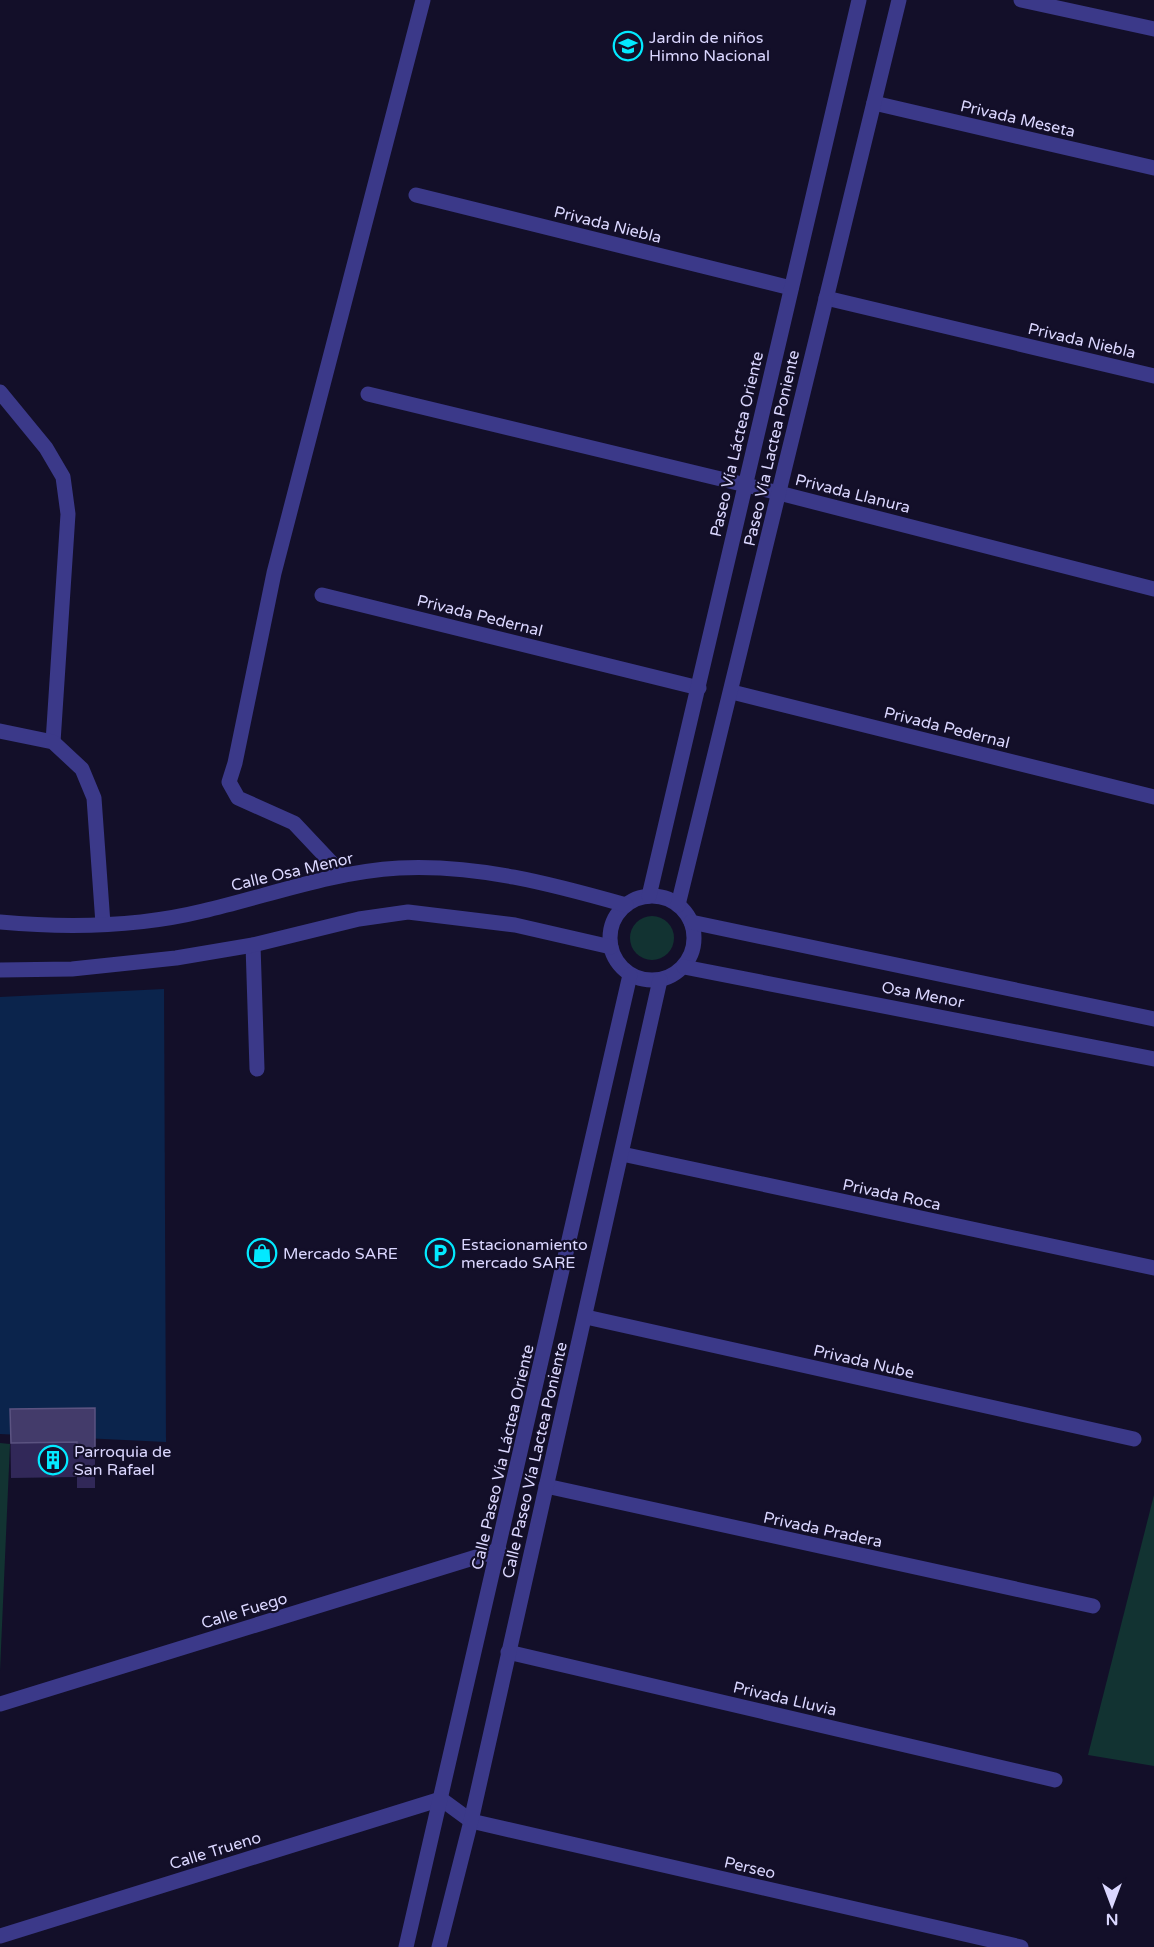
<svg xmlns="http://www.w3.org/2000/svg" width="1154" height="1947" font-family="'Varela Round',sans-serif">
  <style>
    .green { fill: #123332 }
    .water { fill: #0b244c }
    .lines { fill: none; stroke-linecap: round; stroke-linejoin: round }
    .minor { stroke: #3b3989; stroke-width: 15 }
    .wall { fill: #312858 }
    .building { fill: #433b6a; stroke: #5b5381; stroke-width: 1.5 }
    .labels { text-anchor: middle; stroke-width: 4.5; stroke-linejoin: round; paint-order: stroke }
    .poi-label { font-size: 16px; fill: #dbd7ff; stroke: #130f29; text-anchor: start }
    .street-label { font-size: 16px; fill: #dbd7ff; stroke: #130f29 }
  </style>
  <rect width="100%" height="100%" fill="#130f29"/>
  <g class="green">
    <circle cx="652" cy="938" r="22"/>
    <path d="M0,1443L10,1444L0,1671Z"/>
    <path d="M1154,1495V1766L1088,1755Z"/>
  </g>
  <path class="water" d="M164,989L166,1442L0,1434V997Z"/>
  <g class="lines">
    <g class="minor">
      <path d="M1021,0L1154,29"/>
      <path d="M874,103L1154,168"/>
      <path d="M416,195L791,288"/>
      <path d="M826,298L1154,376"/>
      <path d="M0,392L46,448L63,477L68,514L53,742"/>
      <path d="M368,394L779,493L1154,589"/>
      <path d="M322,595L699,688"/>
      <path d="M732,692L1154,797"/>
      <path d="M0,731L53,742L82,769L94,798L103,924"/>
      <path d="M343,875L294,823L238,798L229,782L235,763L274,573L423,0"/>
      <circle cx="652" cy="938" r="42"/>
      <path d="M649,896L859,0"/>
      <path d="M678,905L899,0"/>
      <path d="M0,922C67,928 138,927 203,911C268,896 331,872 399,868C477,864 552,884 626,905"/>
      <path d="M691,922L1154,1019"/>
      <path d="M253,945L257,1069"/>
      <path d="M684,967L1154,1059"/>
      <path d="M0,970L72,969L176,958L253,945L359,919L408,912L515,925L611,947"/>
      <path d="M622,1154L1154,1268"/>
      <path d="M586,1317L1134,1439"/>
      <path d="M546,1486L1093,1606"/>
      <path d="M508,1652L1055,1780"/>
      <path d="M0,1704L499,1550"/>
      <path d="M0,1936L441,1799L471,1821L1021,1947"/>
      <path d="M406,1947L630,975"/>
      <path d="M439,1947L471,1821L660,980"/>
    </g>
  </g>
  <path class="wall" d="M95,1408V1488H77V1477L11,1478L10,1409Z"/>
  <path class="building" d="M95,1408V1453L77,1454V1442L11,1443L10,1409Z"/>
  <defs>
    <g id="school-ring" transform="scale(1.5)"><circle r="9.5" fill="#130f29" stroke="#03e9ff" stroke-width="1.5"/><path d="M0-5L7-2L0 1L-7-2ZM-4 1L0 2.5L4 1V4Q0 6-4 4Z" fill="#03e9ff"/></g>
    <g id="shop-ring" transform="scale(1.5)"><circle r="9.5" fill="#130f29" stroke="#03e9ff" stroke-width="1.5"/><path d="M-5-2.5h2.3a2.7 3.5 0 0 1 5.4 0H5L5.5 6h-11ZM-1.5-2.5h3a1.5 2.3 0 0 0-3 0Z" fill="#03e9ff"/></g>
    <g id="parking-ring" transform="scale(1.5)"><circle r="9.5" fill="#130f29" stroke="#03e9ff" stroke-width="1.5"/><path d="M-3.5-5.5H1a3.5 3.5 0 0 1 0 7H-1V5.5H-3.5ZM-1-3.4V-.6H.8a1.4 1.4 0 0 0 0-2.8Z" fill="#03e9ff"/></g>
    <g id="building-ring" transform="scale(1.5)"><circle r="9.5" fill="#130f29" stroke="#03e9ff" stroke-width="1.5"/><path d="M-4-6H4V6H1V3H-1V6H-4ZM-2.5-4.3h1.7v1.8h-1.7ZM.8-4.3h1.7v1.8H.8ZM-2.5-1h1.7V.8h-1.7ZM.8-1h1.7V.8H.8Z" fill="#03e9ff"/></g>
  </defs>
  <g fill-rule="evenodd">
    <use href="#school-ring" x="628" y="46"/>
    <use href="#shop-ring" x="262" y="1253"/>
    <use href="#parking-ring" x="440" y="1253"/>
    <use href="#building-ring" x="53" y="1460"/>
  </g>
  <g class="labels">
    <g class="poi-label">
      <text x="649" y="43">Jardin de niños<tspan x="649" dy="18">Himno Nacional</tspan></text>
      <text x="461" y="1250">Estacionamiento<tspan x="461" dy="18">mercado SARE</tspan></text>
      <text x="283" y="1259">Mercado SARE</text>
      <text x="74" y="1457">Parroquia de<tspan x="74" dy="18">San Rafael</tspan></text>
    </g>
    <g class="street-label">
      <text transform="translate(1018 118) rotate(13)" y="6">Privada Meseta</text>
      <text transform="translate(608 224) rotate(14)" y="6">Privada Niebla</text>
      <text transform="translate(1082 340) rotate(13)" y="6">Privada Niebla</text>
      <text transform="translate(736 444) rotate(-77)" y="6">Paseo Vía Láctea Oriente</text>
      <text transform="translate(771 448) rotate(-77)" y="6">Paseo Vía Lactea Poniente</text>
      <text transform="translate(853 493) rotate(14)" y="6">Privada Llanura</text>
      <text transform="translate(480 615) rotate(14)" y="6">Privada Pedernal</text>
      <text transform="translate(947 727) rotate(14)" y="6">Privada Pedernal</text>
      <text transform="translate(292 871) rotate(-13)" y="6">Calle Osa Menor</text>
      <text transform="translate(923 994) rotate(11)" y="6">Osa Menor</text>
      <text transform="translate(892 1194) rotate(12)" y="6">Privada Roca</text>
      <text transform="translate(864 1361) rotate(13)" y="6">Privada Nube</text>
      <text transform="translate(502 1457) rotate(-77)" y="6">Calle Paseo Vía Láctea Oriente</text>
      <text transform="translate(534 1460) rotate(-77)" y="6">Calle Paseo Vía Lactea Poniente</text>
      <text transform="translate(823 1529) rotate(12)" y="6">Privada Pradera</text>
      <text transform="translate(244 1610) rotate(-17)" y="6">Calle Fuego</text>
      <text transform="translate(785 1698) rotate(13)" y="6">Privada Lluvia</text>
      <text transform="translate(215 1850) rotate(-17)" y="6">Calle Trueno</text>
      <text transform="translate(750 1867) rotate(13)" y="6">Perseo</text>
    </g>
  </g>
  <g transform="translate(1112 1905) rotate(180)" stroke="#130f29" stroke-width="4.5" paint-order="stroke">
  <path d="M0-4.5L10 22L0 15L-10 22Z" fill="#dbd7ff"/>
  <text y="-9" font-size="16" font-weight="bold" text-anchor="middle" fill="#dbd7ff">N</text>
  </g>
</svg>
